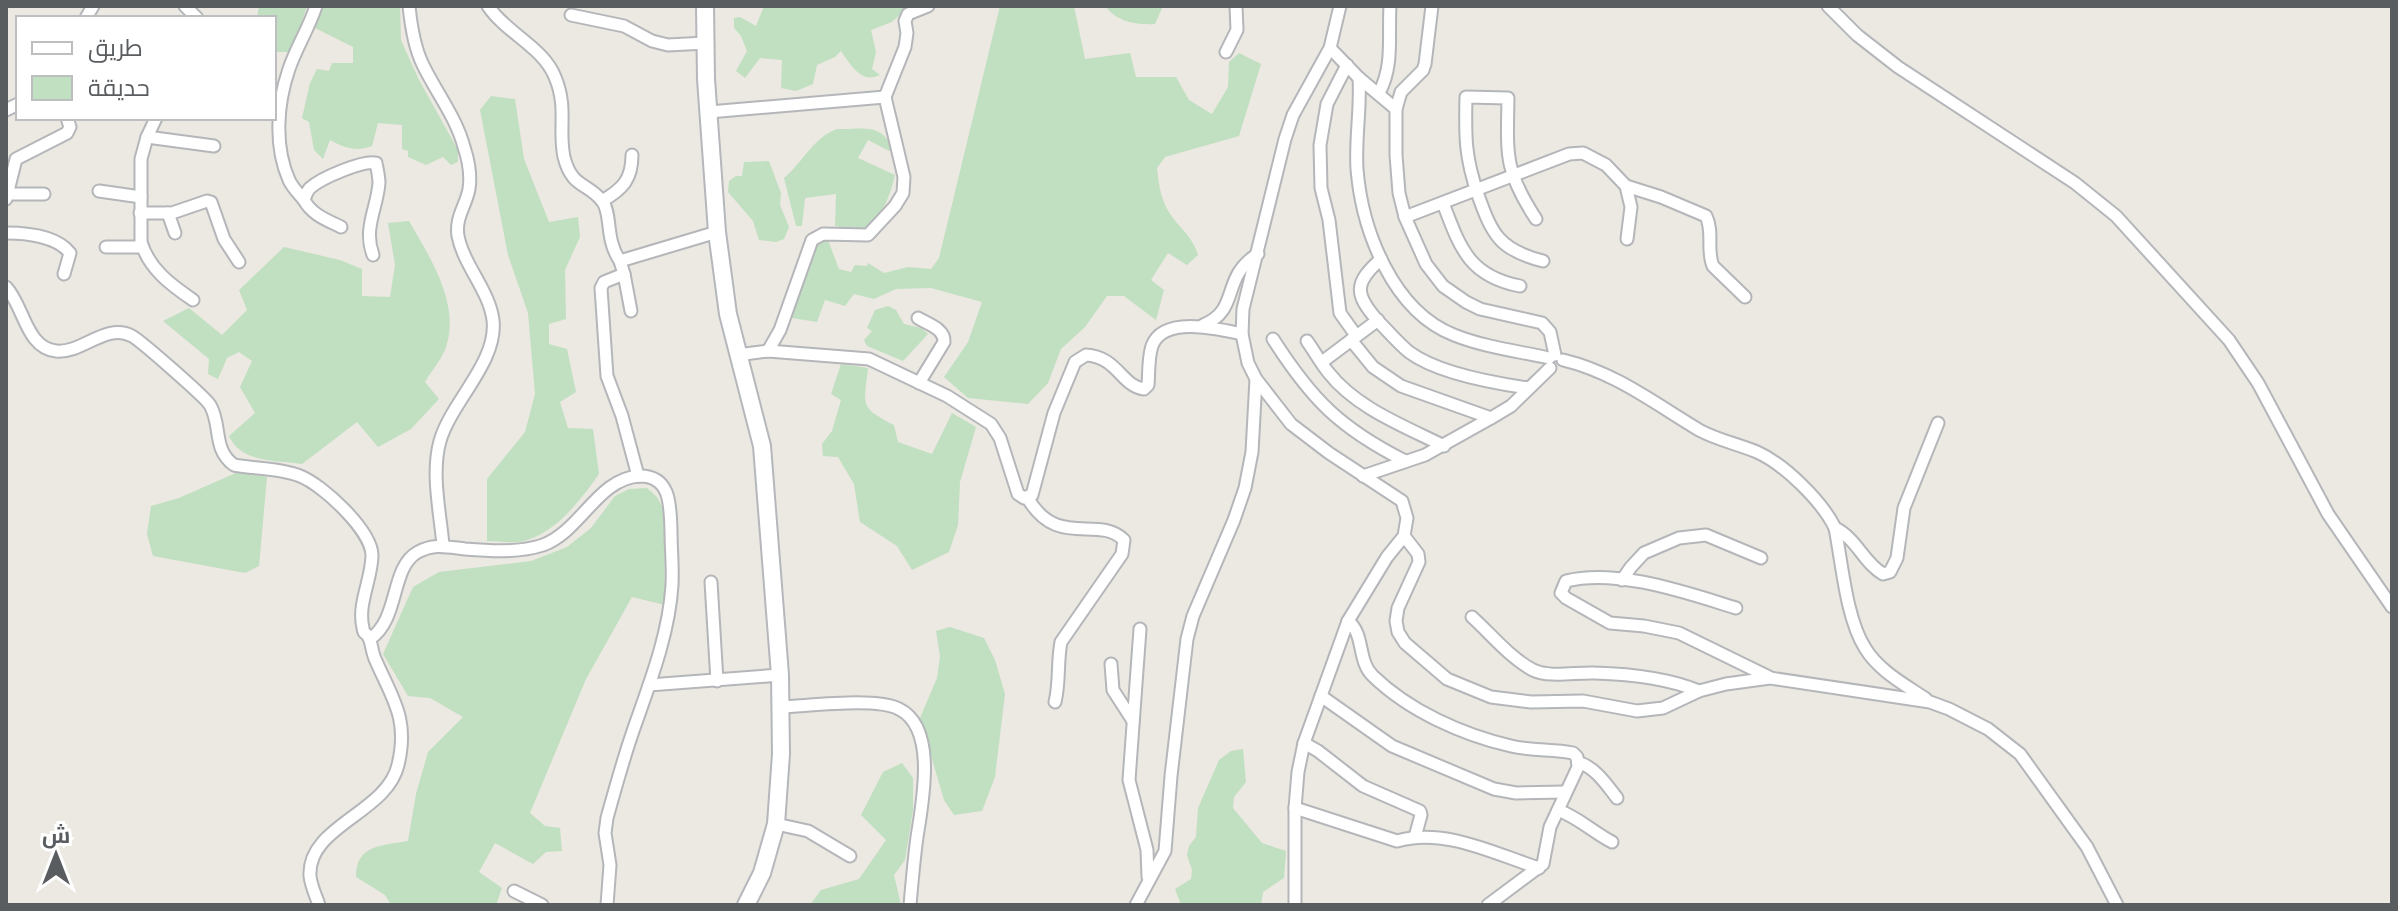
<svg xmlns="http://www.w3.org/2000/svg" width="2398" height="911" font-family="Arial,Cairo,sans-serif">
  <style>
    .green { fill: #c1dfc1 }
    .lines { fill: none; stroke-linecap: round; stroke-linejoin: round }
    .street-casing { stroke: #b4b6ba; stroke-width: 15 }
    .secondary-casing { stroke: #b5b7bc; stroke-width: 20 }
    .street { stroke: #fff; stroke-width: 11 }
    .secondary { stroke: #fff; stroke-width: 16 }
  </style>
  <rect width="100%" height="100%" fill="#ebe9e1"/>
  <g class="green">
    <path d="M259,6H307L296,40L289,52H274V18H257Z"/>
    <path d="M321,6H400L401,40L418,78L458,150V162L451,165L443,157L426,165L408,157V151L402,149V125L378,123L372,146C356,152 345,148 330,140L323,159L314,150L309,122L302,118L310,83L317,69L329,71L332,63H353V47L313,27Z"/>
    <path d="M764,6H903L904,11L892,22L871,30L876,52L872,69L880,75C861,84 851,65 841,51L835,57L817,65L813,84L796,91L781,88L782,60L760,58L745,78L736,71L747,51L741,36L734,28V18L740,17L756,26Z"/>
    <path d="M1000,6H1074L1085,59L1130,53L1136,77H1176L1189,100L1212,114L1228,87L1229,62L1239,53L1261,64L1239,136L1165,157L1157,168C1159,186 1161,203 1173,218C1183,231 1193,238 1198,255L1187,265L1168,253L1151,280L1164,290L1156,320L1124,296H1107L1085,327L1061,349L1048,383L1028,404L968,398L944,377L968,342L982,302L931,288L896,289L874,299L854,294L845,306L825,300L817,322L792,318L806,260L816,244L828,240L839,269L851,272L855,265L867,266L868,263L884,273L908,267L931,269L939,258Z"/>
    <path d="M1105,6H1163L1155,24C1136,25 1117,22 1105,6Z"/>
    <path d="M491,96L515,99L524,159L549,222L578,217L580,237L565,270L566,319L549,324V344L567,349L576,392L560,402L568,428L593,429L599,474C580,501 554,536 519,542C509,543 497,541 487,541V479L525,432L535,394L528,313L508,255L480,110Z"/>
    <path d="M837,129C863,130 879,122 893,148L889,151L868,140L858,158L895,175C890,197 882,215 866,232L835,226L836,194L805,198L802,226H796L784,178C803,162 814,137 837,129Z"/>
    <path d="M769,161L781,193L780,205L789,227L784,239L776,242L759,240L753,221L728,192L729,181L736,176H742L744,162Z"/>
    <path d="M409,221C430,258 462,305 445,350C440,361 431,372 425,382L439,399L411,429L378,447L357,422L302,464C275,460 241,463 229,436L255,413L240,387L252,361L239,352L227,358L218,379L208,374L209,359L163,321L189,308L222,335L247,310L239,290L284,247L340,260L362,269V296L390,297L395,265L388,223Z"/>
    <path d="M888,306L896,310L904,324L921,328L928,334L903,361L867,346L864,340L872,331L867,328L875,310Z"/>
    <path d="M841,364L868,368C864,406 859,407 894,425L898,442L932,454L952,413L976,427L960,482L958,525L949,552L912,570L897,546L860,522L854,484L838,457L823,456L822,444L832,431L841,400L831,394Z"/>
    <path d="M238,472L267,477L259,566L245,573L153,556L147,534L151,506L179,498Z"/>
    <path d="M647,488L657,497L664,510L665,605L632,597L586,679L530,813L545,826L560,828L562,851L546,852L533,864L495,843L479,872L502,888L496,905H391L385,895L356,877C356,844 382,846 408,841L416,794L428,752L463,717L430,698L408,696L383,654L413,587L439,572L531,561L567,547L591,528L615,496L629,489Z"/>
    <path d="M950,627L984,638L995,660L1005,694L995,777L982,811L954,815L944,800L920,718L937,678L940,656L936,631Z"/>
    <path d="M1243,749L1246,782L1234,797L1233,808L1262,843L1286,851L1284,878L1263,892L1261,905H1181L1175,889L1191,879L1192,870L1187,855L1189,846L1196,837L1198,808L1219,760L1231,751Z"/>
    <path d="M902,763L913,778V810L905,860L894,875L901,905H810L821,890L859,879L886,840L861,815L883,772Z"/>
  </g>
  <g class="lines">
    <g class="street-casing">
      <g id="street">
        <path d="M185,6L197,18"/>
        <path d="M316,6C309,28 296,48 289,69C277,104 274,146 289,180C292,187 299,194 304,200C305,197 308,190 310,188C321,178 363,160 376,163C377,169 379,176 379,183C377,209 363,228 373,255"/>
        <path d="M409,6C411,26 414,47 423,65C436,92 456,117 464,147C468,159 471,176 469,189C466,206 455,217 458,236C464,266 489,290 493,320C498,362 451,402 440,441C431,473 440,512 443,545"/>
        <path d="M488,6C506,33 543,47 555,77C568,108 558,129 564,157C572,189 588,182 603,202C612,216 605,239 620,261L717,232"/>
        <path d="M1828,6L1857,35L1898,67L2075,183L2116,216L2229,340L2258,383L2328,514L2392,607"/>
        <path d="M571,15L624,26L652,41L668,45L706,43"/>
        <path d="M86,18L93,6"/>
        <path d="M1330,48L1359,78L1396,109V155L1399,193L1405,217L1426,264L1443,286L1466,302L1480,309L1542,323L1550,332L1555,355"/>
        <path d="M1226,52L1237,30L1236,6"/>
        <path d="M1347,65L1327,104L1320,145L1321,188L1329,220L1340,313L1355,334"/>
        <path d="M1359,78C1361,108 1355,139 1357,169C1362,231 1393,311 1454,335C1484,347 1517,351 1549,358"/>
        <path d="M1379,93C1394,65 1388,36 1390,6"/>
        <path d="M1396,109L1401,92L1423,70L1425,64L1432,6"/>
        <path d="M6,110L18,104"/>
        <path d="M709,112L885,97"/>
        <path d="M156,118L147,137L141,159V242C149,269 171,285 193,300"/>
        <path d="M147,137L214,146"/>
        <path d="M1626,186L1631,207L1627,239"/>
        <path d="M99,191L141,197"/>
        <path d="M7,194H44"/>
        <path d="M6,199L16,159L67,133L70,127L67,118"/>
        <path d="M304,200C312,215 327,220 341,227"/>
        <path d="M602,201C623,189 632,179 632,155"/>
        <path d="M1443,203C1460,248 1469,276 1520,286"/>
        <path d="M140,213H172L207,201L211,202L224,239L239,262"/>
        <path d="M168,213L175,233"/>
        <path d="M1405,217L1569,154L1583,153L1606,165L1626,186L1661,197L1706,216C1714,232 1706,250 1713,266L1745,297"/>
        <path d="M1536,219C1504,170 1507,155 1508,98L1466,97C1465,137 1465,157 1478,195C1492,234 1499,250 1543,261"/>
        <path d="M6,233C26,233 57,236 70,253L64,274"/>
        <path d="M106,247H142"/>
        <path d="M1381,259C1354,283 1354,294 1378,321C1388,331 1398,343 1409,352C1437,373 1493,383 1528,388"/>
        <path d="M620,261L624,274L604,282L601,288L607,376L622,416L638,476"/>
        <path d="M624,274L631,311"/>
        <path d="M6,287C24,306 26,348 56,351C82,354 106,322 132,336C141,341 205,397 210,405C222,425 212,449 234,465C256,469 280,468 300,476C323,485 371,530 372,555C372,579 357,604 363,628C364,636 365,630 369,638C372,644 372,654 376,661C393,700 409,719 398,765C387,813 307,826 310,876C311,886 316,896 319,905"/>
        <path d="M918,318C928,324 945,329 944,342L919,383"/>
        <path d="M1203,325C1241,310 1220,277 1258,254"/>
        <path d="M1273,339C1312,400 1340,428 1405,461"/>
        <path d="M1351,340L1373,367L1401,386L1491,418"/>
        <path d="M1307,341C1314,351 1321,363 1328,372C1356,408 1404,426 1444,446"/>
        <path d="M768,351L780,330L812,240L823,234L868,235L895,206L903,193L904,177L885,97L905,47L907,33L905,21L908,14L928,6"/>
        <path d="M737,355L768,351L869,359L947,396L991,424L1000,438L1018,494L1024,498L1032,495L1054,413L1075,362L1086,355C1118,357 1121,386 1144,389L1148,385C1149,373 1148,358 1152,346C1163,315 1219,329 1242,334"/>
        <path d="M1563,360C1614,372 1654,403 1699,430C1717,440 1738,444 1757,452C1784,464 1822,501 1835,528C1842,563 1846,618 1865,648C1879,671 1904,684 1926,699"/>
        <path d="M1322,362L1378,320"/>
        <path d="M1363,476L1425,455L1491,418L1511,406L1550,368"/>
        <path d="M1027,497C1057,550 1098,514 1124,540L1122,554L1061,642C1057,662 1060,682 1055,702"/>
        <path d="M1835,528C1857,539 1863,562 1883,574L1890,572L1897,558L1904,508L1938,423"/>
        <path d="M1404,536L1418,554L1419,562L1398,608L1396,621L1398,632L1405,643L1447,679L1491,697L1531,702L1583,701L1637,711L1663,708L1699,691L1726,684L1770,678L1930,702L1949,709L1988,729L2020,754L2087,847L2117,905"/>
        <path d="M1622,580L1631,567L1644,553L1679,538L1706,535L1761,558"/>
        <path d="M711,582L717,681"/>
        <path d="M1736,608C1687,593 1617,568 1566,581L1561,593L1566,598L1610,623L1644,626L1679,633L1769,677"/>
        <path d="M1472,617C1491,634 1510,658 1533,670C1549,678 1577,672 1595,673C1630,674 1667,678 1699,691"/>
        <path d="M1348,621C1365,634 1357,661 1373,676C1409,711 1463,735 1511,746C1532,751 1553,749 1573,753L1577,757L1578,767L1550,827L1543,864L1488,905"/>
        <path d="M1140,629L1129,780L1147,850L1148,877"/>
        <path d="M370,639C400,619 390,567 418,552C434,543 448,547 465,549C490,551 519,553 543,545C581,531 598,478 640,476C672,476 670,508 671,531C671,549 673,567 672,585C669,635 649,685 633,731C623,760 615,789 607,818L605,833L610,865L607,905"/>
        <path d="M1111,664L1113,690L1133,721"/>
        <path d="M649,685L780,675"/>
        <path d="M1321,696L1392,746L1494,789L1516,793L1565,792"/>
        <path d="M781,707C809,706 876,697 899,709C938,728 922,804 917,837C914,859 912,882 910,905"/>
        <path d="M1304,743L1318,751L1363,786L1420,811L1421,815L1415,837"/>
        <path d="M1578,762C1596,768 1606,784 1617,798"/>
        <path d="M1295,808L1397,841C1444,827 1495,854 1539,868"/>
        <path d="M1558,810C1579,818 1593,832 1612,842"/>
        <path d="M776,824L808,831L850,856"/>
        <path d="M514,891L542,905"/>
        <path d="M1136,905L1165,851L1171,776L1187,639L1193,616L1234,520L1245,488L1252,452L1256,379"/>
        <path d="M1295,905V808L1298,772L1304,743L1348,621L1387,557L1404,536L1407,518L1402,501L1329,453L1291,424L1256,379L1248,363L1242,334L1243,309L1285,139L1293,115L1330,48L1340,6"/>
      </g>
    </g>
    <g class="secondary-casing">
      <path id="secondary" d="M705,6L706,79L717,232L728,314L762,446L780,675L781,754L776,824L762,873L746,905"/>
    </g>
    <use href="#street" class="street"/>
    <use href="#secondary" class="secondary"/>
  </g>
  <rect width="2398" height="911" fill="none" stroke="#5a5d60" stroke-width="16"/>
  <rect x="16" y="16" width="260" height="104" fill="#ffffff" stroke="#bdbebf" stroke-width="2"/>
  <rect x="32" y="42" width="40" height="12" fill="#ffffff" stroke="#bdbebf" stroke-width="2"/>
  <text x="88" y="56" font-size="24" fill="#5a5d60">طريق</text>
  <rect x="32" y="76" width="40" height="24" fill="#c1dfc1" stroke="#bdbebf" stroke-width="2"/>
  <text x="88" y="96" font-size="24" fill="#5a5d60">حديقة</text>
  <g transform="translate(56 855)" stroke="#ffffff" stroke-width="6" paint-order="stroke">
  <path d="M0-6L14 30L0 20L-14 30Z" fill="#5a5d60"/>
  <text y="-12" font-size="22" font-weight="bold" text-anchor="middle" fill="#5a5d60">ش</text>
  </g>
</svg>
